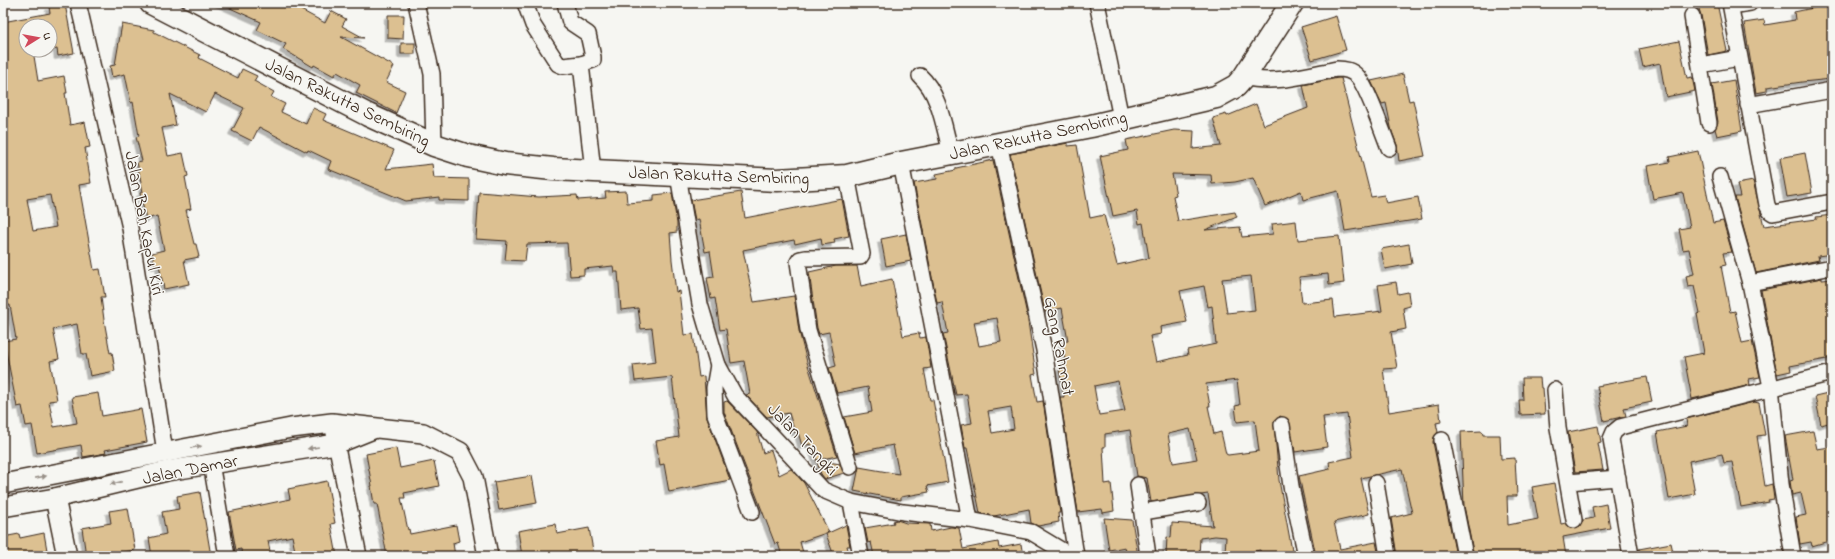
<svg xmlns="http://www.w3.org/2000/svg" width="1835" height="559" font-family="'Indie Flower',sans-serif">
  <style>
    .building { fill: #dcc091; stroke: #3b2a1e; fill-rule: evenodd; filter: url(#shadow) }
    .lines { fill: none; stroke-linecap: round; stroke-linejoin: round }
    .minor-casing { stroke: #3b2a1e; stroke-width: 18 }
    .tertiary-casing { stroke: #3b2a1e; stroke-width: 22 }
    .secondary-casing { stroke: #3b2a1e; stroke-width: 25 }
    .minor { stroke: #f6f6f2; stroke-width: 15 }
    .tertiary { stroke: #f6f6f2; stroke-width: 19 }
    .secondary { stroke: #f6f6f2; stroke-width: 22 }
    .oneway { fill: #989088 }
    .labels { text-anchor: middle; stroke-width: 3; stroke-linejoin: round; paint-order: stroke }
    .street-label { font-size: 18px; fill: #3b2a1e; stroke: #f6f6f2 }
  </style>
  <defs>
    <filter id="shadow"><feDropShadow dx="-3.5" dy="3.5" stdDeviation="0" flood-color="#0004"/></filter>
  </defs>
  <rect width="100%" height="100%" fill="#f6f6f2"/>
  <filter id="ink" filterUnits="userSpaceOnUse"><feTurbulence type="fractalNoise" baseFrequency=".025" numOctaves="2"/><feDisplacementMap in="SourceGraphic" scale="8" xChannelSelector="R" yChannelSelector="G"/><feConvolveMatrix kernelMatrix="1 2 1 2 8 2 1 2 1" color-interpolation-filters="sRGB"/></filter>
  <g filter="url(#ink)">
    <g class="building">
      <path d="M219,3H305L301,10L325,23L331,11L346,19L342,26L364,38L341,37L394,66L386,82L405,91L396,113L356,93L360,85L337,72L334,76L314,65L313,67L283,49L286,44L257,30L261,22Z"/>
      <path d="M1697,3H1717L1727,51L1708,55L1701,15Z"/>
      <path d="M65,4L74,53L58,56L57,49L50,50V26H26V50H33L38,81L64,76L67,93H65L70,125L85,122L90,147L85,148L91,183L79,185L94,270L100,269L105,297H101L104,320L110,353L112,352L115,371L90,376L86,354H82L77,324L53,329L59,359L50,361L57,400L49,401L54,427L77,423L72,397L98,393L102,416L141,409L147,442L105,450L106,453L83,457L81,445L37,453L32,425L26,426L22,406L17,407L4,341L16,339L10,305L3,306V22L50,13L49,7ZM50,195L56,227L33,231L27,199Z"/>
      <path d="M1832,4V79L1802,82L1767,87V91L1756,93L1744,23L1764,20L1765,25L1795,20L1794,12Z"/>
      <path d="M388,15H404L403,39L388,38Z"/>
      <path d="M1336,16L1346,50L1312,60L1301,27Z"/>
      <path d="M122,24L154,30V32L200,55L199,58L238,78L242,69L257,76L254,81L274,92L271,97L285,104L281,112L306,124L313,108L326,114L323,120L394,150L386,169L432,164L434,178L469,179V201L439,200V197L406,201L328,169L331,161L308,150L307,152L259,127L252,141L232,131L244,108L215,94L206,112L170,94L176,125L162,128L168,156L183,153L188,176L185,177L191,209L186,210L194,244H196L199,257L184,260L189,284L164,289L159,265L155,266L152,253L164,250L157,216L146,219L140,193L143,192L137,162L142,161L136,137L139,136L133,102L131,103L125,74L112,77L110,66L115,65Z"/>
      <path d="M1679,41L1687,78L1692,77L1695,91L1666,97L1660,63L1643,67L1639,49Z"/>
      <rect x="401" y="43" width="14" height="11"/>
      <path d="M1403,74L1409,101L1413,100L1425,156L1399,161L1397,145L1392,132L1386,103L1382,104L1371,81Z"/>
      <path d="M1338,78H1341L1371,197L1384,195L1386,203L1418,197L1422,219L1345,231L1338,191L1303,200L1301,191L1265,206L1253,178L1235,182L1212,184L1211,175L1172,174L1176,195L1173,196L1178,221L1235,212L1237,217L1205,230L1240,227L1242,237L1273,234L1272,224L1296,221L1298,240L1339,236L1344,283L1329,285L1328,274L1299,277L1302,303L1333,300L1335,317L1382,311L1378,285L1396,282L1398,294L1408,292L1410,306L1403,308L1406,329L1391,332L1397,368L1383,369L1389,412L1439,404L1441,422L1436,423L1438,432L1434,437L1433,442L1456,556H1397L1391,518L1412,513L1402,469L1361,478L1369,514L1334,522L1340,549L1376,542L1379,556H1316L1299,476L1330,469L1329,462L1353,457L1347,414L1323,417L1327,447L1295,452L1289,420L1280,416L1274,422L1279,480L1293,556H1261L1260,550L1236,555L1225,554L1226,537L1215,536L1200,538L1199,556H1166L1167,537L1171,538L1172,523L1213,526L1208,494L1151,502L1147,478L1137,476L1130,430L1105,434V447H1103L1105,484L1111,483L1114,511L1103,513L1102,509L1078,512L1060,397H1064L1059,368L1066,366L1062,342L1068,341L1062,308L1045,312L1010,154L1068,143V146L1077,145L1090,218L1104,215L1117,265L1149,258L1143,223L1139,224L1137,211L1113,216L1100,156L1128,150L1126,140L1174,130L1194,131L1193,149L1221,146L1213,118L1226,114L1227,116L1256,104L1264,125L1308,108L1303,85ZM1251,276L1255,310L1227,313L1222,279ZM1204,286L1208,307L1212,306L1216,344L1187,350L1188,355L1156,362L1150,336L1161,334L1160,327L1187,322L1180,291ZM1237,380L1240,405L1235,406L1237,422L1255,420L1259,451L1228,455L1226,454L1221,432L1214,434L1208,406H1210L1206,384ZM1118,381L1125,411L1099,415L1094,386ZM1190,429L1197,459L1173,463L1168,434Z"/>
      <path d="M1734,80L1742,131L1717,136L1715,129L1718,122L1712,84Z"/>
      <path d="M1698,151L1713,223L1723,221L1732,252L1723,253L1726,265L1721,266L1730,312L1735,311L1742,343L1752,341L1760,377L1749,379L1750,385L1692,399L1684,357L1704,353L1697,314L1700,313L1694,286L1688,287L1686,276L1694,274L1689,249L1683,250L1679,229L1690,227L1683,193L1653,199L1647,166L1670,162L1669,157Z"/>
      <path d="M1805,153L1812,193L1787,197L1780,158Z"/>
      <path d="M993,160L1027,315L1036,374L1032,375L1037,402L1043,401L1060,513H1058L1059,522L1038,526L1031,523L1029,509L994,516L980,513L967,448H965L961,425L972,423L967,394L956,395L943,334L948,333L942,302L937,303L914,183L937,179L936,174L956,170V168ZM997,318L1001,342L979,346L974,322ZM1011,407L1014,429L992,433L988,411Z"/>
      <path d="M1753,181L1764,226L1817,219L1816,217L1832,215V254L1818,256L1819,260L1756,273L1735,197H1740L1737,184Z"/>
      <path d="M626,191L627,203L654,201V195L672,193L677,223V232L670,233L672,260L676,292L679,291L684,335L693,334L699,377L704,376L707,417L730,480L669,492L664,464L660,465L656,441L679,437L672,377L635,381L633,365L656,362L652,328L641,329L638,308L621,310L618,272H614L613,266L584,269V275L570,276L567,243L527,244L525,261L505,260L507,241L476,239L479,192L539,197L577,195L578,200L606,198L605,192Z"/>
      <path d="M741,192L745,218L842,199L849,236L834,239L835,243L822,245L821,238L795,244L794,240L743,250L754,302L794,296L799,331L807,362L837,456L817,460L840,464L844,473L825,479L821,474L811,444L802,446L798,432L795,433L789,413L767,417L746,395L750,394L744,361L731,363L726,329L720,330L715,298L711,299L707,278L714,277L710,251L705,252L699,219L695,220L691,200Z"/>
      <path d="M906,234L911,261L886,266L881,239Z"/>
      <path d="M1409,244L1412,264L1385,269L1381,249Z"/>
      <path d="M836,266H857L861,286L892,279L903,336L919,333L920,338L926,337L931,368L924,369L930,400H933L948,482L927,486L929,492L901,497V500L854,491L859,467L899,474L893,445L855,453L844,417L872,412L868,387L837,393L829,368L836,366L829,332L819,334L817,328L809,272Z"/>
      <path d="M1822,278V280L1832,279V358L1790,366L1791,371L1777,374L1761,290Z"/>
      <path d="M1647,377L1652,402L1624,408L1626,416L1604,421L1597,386Z"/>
      <path d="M1522,378H1540L1541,388H1543L1545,414L1520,415L1519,400H1523Z"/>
      <path d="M1832,392V422L1821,425L1815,396Z"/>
      <path d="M727,401L757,432L763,453L771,450L779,475L791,469L804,483L829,532L800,542L804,556H782L778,543L775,544L724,412V402Z"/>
      <path d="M1754,402L1759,403L1765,435L1757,436L1765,486L1772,484L1774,499L1768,500L1769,502L1741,507L1732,462L1724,463L1722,454L1689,461L1695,494L1669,499L1657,432L1687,426L1686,419Z"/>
      <path d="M1598,426L1601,442L1598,443L1603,470L1575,472L1568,432Z"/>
      <path d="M1482,431L1483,435H1500L1501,459L1515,458L1517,496H1507L1508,525L1538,519L1532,487L1554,483L1561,524L1566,523L1571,528L1576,529L1580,527L1583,520L1594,518L1592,507L1606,504L1610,528L1563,537L1566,556H1474L1464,506L1461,432Z"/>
      <path d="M1813,431L1817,449L1830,447L1832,458V469L1829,470L1832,487V540L1812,546L1811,542L1800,544L1796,517L1806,515L1801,493L1792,495L1790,481L1793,480L1785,436Z"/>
      <path d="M396,448L400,468L434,461L439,486L404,493L405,498H401L408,530L409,529L410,534L456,525L459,541L453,543L455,556H387L377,504H374L371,486H372L366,454Z"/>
      <path d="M532,476L537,503L499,510L494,482Z"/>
      <path d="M327,481L335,523L331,524L337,556H296L292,536L268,541L271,556H242L241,549L236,550L229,512L290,499L288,489Z"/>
      <path d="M200,492L211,556H193L192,552L152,556L149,538L166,534L162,512L179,509L177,496Z"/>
      <path d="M128,508L135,550L112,554V556H86L82,528L111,523L109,511Z"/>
      <path d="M1104,518L1132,520L1138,556H1127L1125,547L1109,550Z"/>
      <path d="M897,520L906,523L930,524L931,531L951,527L959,528L963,549L998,542L999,548L1021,544L1023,556H874L871,542L868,543L865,528L894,523L893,521Z"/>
      <path d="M555,524L557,534L589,528L594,556H522L518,531Z"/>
      <path d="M846,525L850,546H847L850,556H834L826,534Z"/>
      <path d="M44,533L48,556H3V537L19,534L20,538Z"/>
      <path d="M1671,543L1674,556H1640L1639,549Z"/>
    </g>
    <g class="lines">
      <g class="minor-casing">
        <g id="minor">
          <path d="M78,3L130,228L165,452"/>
          <path d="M416,3L432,74L434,145"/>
          <path d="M525,3L533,25L558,64L563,66L581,64"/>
          <path d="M565,3L570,22L588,34L593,57V60L581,64L593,171"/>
          <path d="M1097,3L1121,118"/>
          <path d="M1730,3L1767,205L1770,211L1773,213L1832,202"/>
          <path d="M1731,6L1750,3"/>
          <path d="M1692,16L1709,123"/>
          <path d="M1701,65L1739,58"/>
          <path d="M920,76C940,94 944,128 951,153"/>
          <path d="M1244,77C1274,85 1307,75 1337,69C1345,69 1351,70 1357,76C1367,86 1383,133 1389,148"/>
          <path d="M1748,105L1832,90"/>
          <path d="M999,144L1044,350L1076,556"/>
          <path d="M901,163L970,520"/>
          <path d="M678,175L700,304L718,365L735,396L823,490L851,502L903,512L970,520L1031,532L1071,556"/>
          <path d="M847,176L862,254L860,257L805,258L800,259L798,262L808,330L850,467"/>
          <path d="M1720,177L1750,283L1758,323L1771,387L1781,484L1793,556"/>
          <path d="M1750,283L1832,267"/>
          <path d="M718,365L714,388L715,414L752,512"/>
          <path d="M1555,390L1558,428L1574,520"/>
          <path d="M332,423L359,556"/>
          <path d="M1282,425L1291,486L1306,556"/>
          <path d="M1442,440L1465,556"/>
          <path d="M211,463L227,556"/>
          <path d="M1568,482L1618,478"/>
          <path d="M1376,483L1388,556"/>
          <path d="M1138,485L1148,556"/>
          <path d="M851,502L861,556"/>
          <path d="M1143,512L1198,503"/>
          <path d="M1631,556L1611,439L1614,432L1620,427L1832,373"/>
        </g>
      </g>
      <g class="tertiary-casing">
        <g id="tertiary">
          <path d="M3,484L291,428L332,423L423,433L460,452L473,477L488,556"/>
          <path d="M55,498L67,556"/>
          <path d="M3,507L55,498L167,471L336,444L373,429"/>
        </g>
      </g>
      <g class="secondary-casing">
        <path id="secondary" d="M151,3L368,115L434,145L468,156L505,164L553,169L777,180L847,176L901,163L1091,126L1216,97L1236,86L1244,77L1292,3"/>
      </g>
      <use href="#minor" class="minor"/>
      <use href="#tertiary" class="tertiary"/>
      <use href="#secondary" class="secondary"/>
    </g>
    <defs><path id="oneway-solid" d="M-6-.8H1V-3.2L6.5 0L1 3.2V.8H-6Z"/></defs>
    <g class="oneway">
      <use href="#oneway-solid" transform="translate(196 447) rotate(-9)"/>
      <use href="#oneway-solid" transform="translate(313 448) rotate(171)"/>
      <use href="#oneway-solid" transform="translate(41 477) rotate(-11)"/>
      <use href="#oneway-solid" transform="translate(116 483) rotate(167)"/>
    </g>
  </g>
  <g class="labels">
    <g class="street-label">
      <text transform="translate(348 102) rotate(26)" y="6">Jalan Rakutta Sembiring</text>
      <text transform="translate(1038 135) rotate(-12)" y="6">Jalan Rakutta Sembiring</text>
      <text transform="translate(719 175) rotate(2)" y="6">Jalan Rakutta Sembiring</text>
      <text transform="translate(145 223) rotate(79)" y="6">Jalan Bah Kapul Kiri</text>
      <text transform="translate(1060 346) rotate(79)" y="6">Gang Rahmat</text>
      <text transform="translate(803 439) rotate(46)" y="6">Jalan Tangki</text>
      <text transform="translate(190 469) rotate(-11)" y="6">Jalan Damar</text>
    </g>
  </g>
  <rect width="1835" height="559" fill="none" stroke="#f6f6f2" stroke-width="16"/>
  <rect x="8" y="8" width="1819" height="543" fill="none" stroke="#3b2a1e" stroke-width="1.5" filter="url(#ink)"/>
  <g transform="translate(38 38) rotate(79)"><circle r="19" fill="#f6f6f2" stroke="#aba49d"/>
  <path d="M0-3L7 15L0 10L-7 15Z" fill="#d1495b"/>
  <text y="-6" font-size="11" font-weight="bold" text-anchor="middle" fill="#3b2a1e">U</text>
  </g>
</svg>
